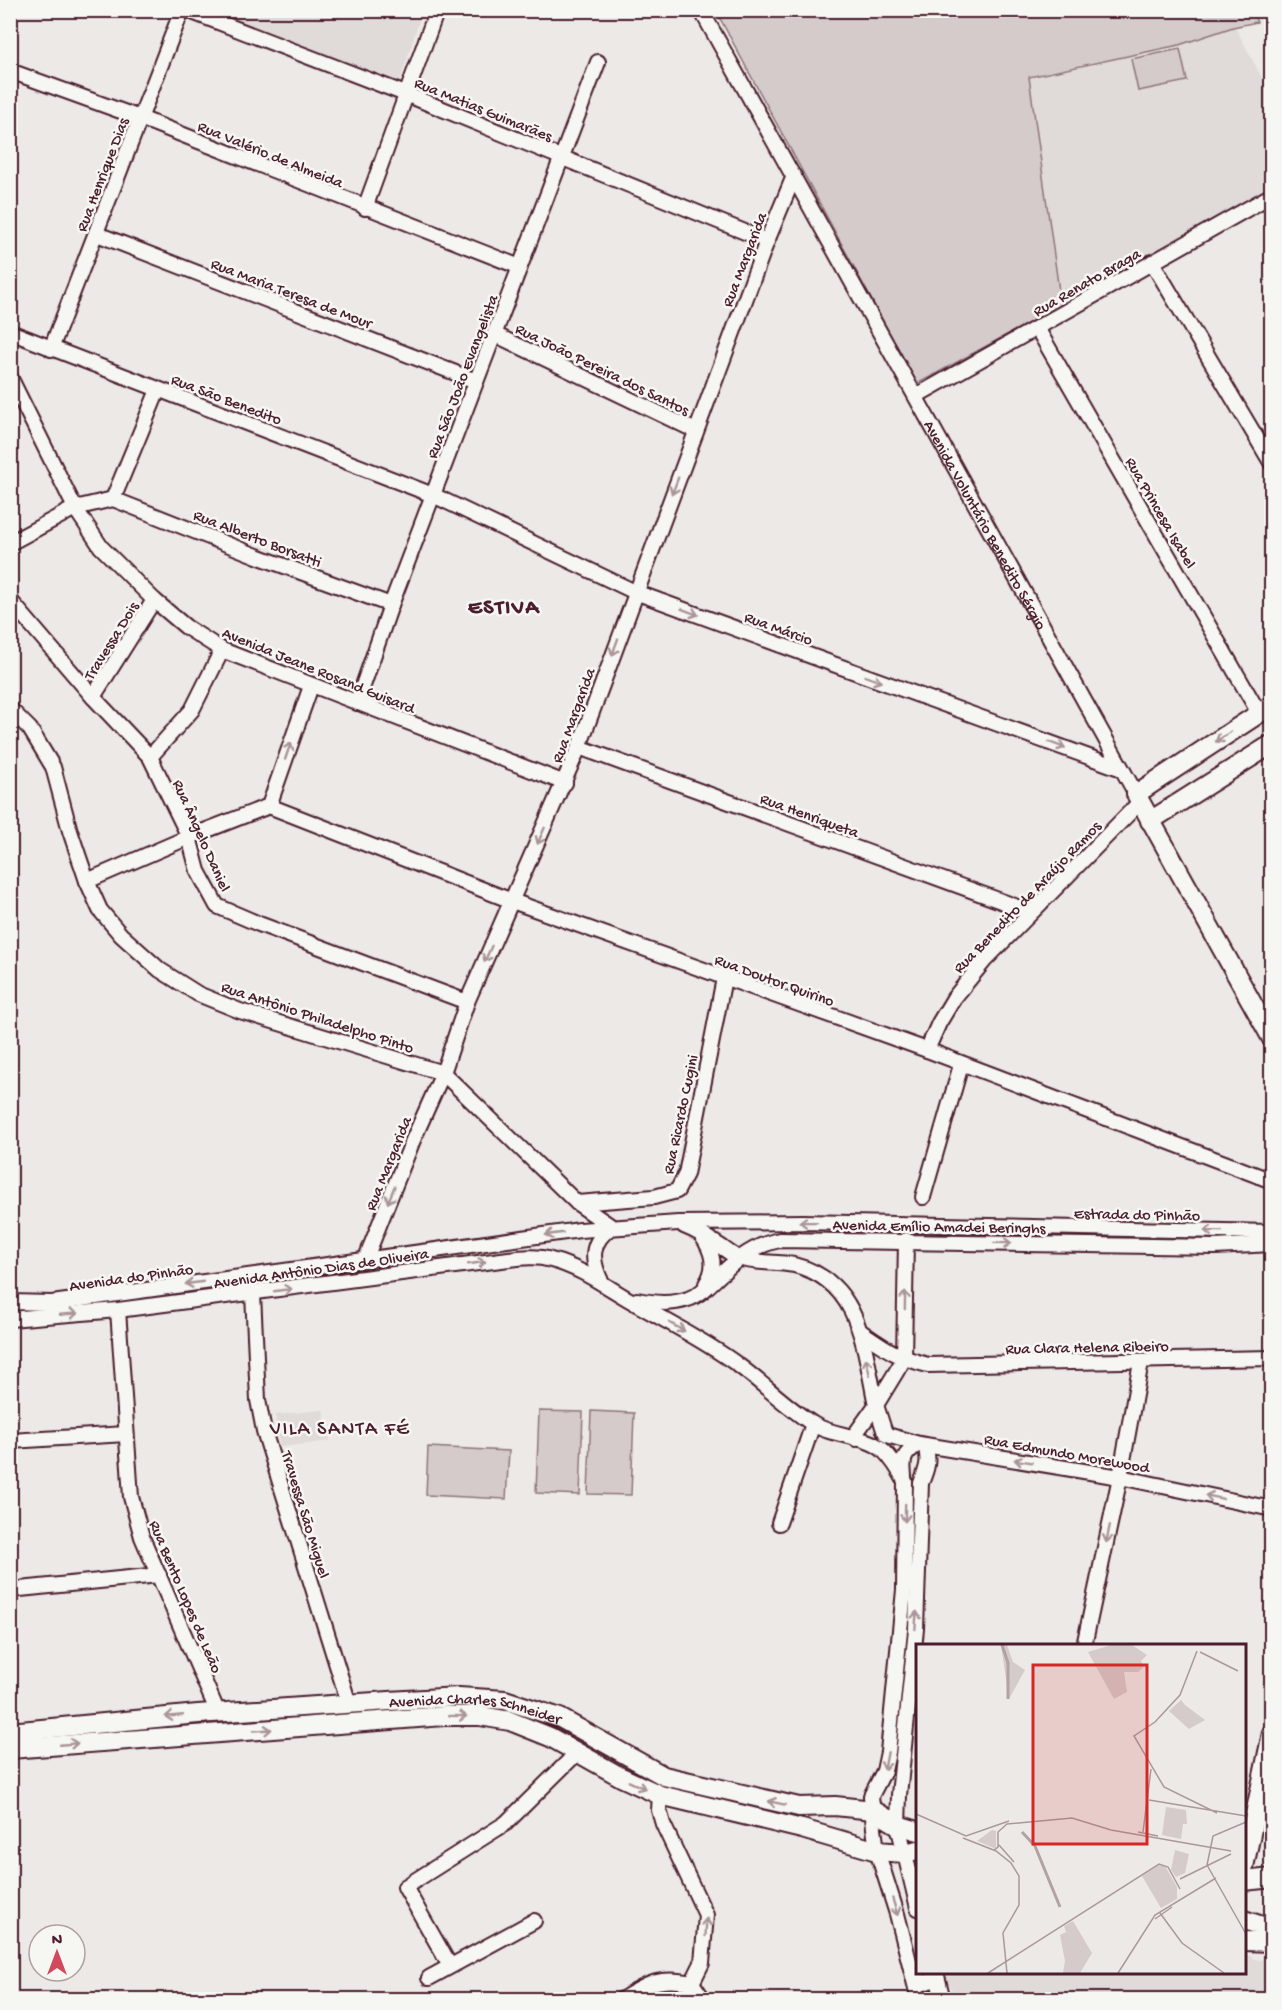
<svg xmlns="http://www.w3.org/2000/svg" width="1282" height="2010" font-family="'Gochi Hand',sans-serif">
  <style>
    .built { fill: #e0dad8 }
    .grass { fill: #d4cbca; stroke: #8f757a; stroke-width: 1.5 }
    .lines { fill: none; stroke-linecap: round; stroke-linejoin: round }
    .minor-casing { stroke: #4a1f2b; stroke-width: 18 }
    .major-casing { stroke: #4a1f2b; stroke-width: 22 }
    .minor { stroke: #f6f6f2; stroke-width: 14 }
    .major { stroke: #f6f6f2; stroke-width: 18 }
    .oneway { stroke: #a99598 }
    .labels { text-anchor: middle; stroke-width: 5; stroke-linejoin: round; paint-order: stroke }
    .street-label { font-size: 16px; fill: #4a1f2b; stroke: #f6f6f2 }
    .quarter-label { font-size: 20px; letter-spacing: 1.5px; fill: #4a1f2b; stroke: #f6f6f2 }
    .district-label { font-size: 22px; font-weight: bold; letter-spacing: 1.5px; fill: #4a1f2b; stroke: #f6f6f2 }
    .inset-river { fill: none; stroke: #b1a2a3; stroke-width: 3 }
    .inset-road { fill: none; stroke: #ab989b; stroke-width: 1.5 }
    .view { fill: #d62828; fill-opacity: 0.15; stroke: #d62828; stroke-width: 3 }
    .inset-edge { fill: none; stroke: #4a1f2b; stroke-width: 3 }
  </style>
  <rect width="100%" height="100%" fill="#ece9e6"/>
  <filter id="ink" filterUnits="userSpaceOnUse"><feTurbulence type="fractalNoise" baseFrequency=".0167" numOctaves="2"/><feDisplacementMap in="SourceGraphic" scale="12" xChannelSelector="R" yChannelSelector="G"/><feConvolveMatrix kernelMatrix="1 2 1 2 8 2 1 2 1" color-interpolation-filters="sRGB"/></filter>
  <g filter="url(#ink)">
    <g class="built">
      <path d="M214,11H422L399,84Z"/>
      <path d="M1235,27L1271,95V186L1061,305L1028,77L1179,45Z"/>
      <path d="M323,1410L330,1441L280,1447L275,1415Z"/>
      <path d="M1245,1953L1254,1959L1260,1960L1271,1955V1999H955L945,1973L1244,1972Z"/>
    </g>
    <g class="grass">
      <path d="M1251,11L1257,22L1233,27L1179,45L1029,77L1061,305L917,384L716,11Z"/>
      <path d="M1180,49L1187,81L1138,91L1131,59Z"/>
      <path d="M539,1411L583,1412L580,1495L536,1493Z"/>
      <path d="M591,1411L634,1413L631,1495L588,1494Z"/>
      <path d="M428,1447L509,1451L506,1499L426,1495Z"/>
    </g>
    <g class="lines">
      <g class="minor-casing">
        <g id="minor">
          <path d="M187,10L408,95L767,241"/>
          <path id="s1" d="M701,10L1136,794"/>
          <path d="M10,71L140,118L520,267"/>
          <path d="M365,208L437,10"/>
          <path d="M97,234L476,381"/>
          <path d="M1152,262L1272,464"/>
          <path d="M1037,328L1259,713"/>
          <path d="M10,332L433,495L635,592L1122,769"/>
          <path d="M496,335L696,431"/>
          <path d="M51,349L182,10"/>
          <path d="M10,377L75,508L101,547L154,600L186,627L222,650L565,783"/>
          <path d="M916,396L1272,195"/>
          <path d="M113,499L257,556L391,605"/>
          <path d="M113,499L158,390"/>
          <path d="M10,543L75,508L113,499"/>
          <path d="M10,600L93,697L150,757L189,837L198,871L217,906L259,924L467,1002"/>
          <path d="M93,697L154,600"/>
          <path d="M357,703L391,605L598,62"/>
          <path d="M10,709L30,729L53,767L70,831L87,881L100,910L121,935L160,970L198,994L240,1011L443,1073L577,1203L612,1227"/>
          <path d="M579,747L1031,912"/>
          <path d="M150,757L192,710L222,650"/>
          <path d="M269,806L512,901L927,1050L1272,1181"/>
          <path d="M87,881L189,837L269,806L311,686"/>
          <path d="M927,1050L939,1023L954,998L984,961L1140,802"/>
          <path d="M923,1197L961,1065"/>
          <path d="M577,1203L654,1197L677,1191L686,1174L724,978"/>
          <path d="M684,1226C697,1231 708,1238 720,1246C726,1250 733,1256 739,1258C756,1264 776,1261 794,1265C861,1281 864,1349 876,1405L856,1433V1439"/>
          <path d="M702,1236C713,1252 717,1267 706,1284"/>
          <path d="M906,1240L904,1359L876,1405L884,1430L887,1435L919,1444L1120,1477L1272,1509"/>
          <path d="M366,1258L413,1140L443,1073L467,1002L579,747L767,241L794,176"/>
          <path d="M602,1283C591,1261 589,1242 612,1227"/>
          <path d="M253,1294L258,1400L264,1431L349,1704"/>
          <path d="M637,1300C654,1303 671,1305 688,1299C701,1295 711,1283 721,1274C738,1258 757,1244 780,1240L1215,1247L1272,1244"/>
          <path d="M10,1302L52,1303L580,1230L678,1223L803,1222L1272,1232"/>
          <path d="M118,1310L131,1497L142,1537L218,1713"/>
          <path d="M10,1319L118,1310L501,1260C518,1258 535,1255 551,1260C579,1267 604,1285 628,1299C665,1321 703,1339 738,1365C763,1383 786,1407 813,1424C833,1437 868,1435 884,1451C893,1460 899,1470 905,1481L904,1590L888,1752L884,1771L871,1796L874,1828L877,1851L897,1914L919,2000"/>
          <path d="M860,1331C886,1349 897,1357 928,1365L1272,1358"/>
          <path d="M10,1441L126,1434"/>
          <path d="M904,1476C902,1459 904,1453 919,1444"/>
          <path d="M779,1523L813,1424"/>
          <path d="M10,1590L159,1575"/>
          <path d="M1084,1646L1120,1477L1141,1362"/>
          <path d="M660,1795L659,1810L663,1824L706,1915L702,1963L692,1983"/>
          <path d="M918,1908L898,1825L899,1795L916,1629L921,1483C927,1469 930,1460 925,1445"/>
          <path d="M450,1966L405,1887L506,1823L577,1753"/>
          <path d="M936,1972L943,2000"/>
          <path d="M913,1975L924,1983L937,1978"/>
          <path d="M429,1978L534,1921"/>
          <path d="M692,1983L704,2000"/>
          <path d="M621,2000C649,1983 659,1976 692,1983"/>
        </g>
      </g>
      <g class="major-casing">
        <g id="major">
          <path d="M1272,705L1136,794L1272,1039"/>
          <path d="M1150,821L1272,744"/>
          <path id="s2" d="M10,1732L198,1714L389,1701L459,1697L505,1700L560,1718L664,1776L799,1807L835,1806L873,1810L898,1825L918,1831"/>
          <path d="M10,1749L444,1716H480L510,1721L550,1737L621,1777L660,1795L802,1829L877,1851L904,1853L918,1850"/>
          <path d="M1244,1867L1272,1733"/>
          <path d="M1244,1881L1272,1878"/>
          <path d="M1244,1920L1272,1929"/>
          <path d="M1244,1941L1272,1942"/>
        </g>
      </g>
      <use href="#minor" class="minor"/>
      <use href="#major" class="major"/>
    </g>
    <defs><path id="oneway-shaft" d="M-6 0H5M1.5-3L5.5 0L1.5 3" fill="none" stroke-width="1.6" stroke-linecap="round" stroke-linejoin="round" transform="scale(1.5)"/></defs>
    <g class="oneway">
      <use href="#oneway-shaft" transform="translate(675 486) rotate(111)"/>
      <use href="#oneway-shaft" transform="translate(690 612) rotate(20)"/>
      <use href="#oneway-shaft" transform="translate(615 647) rotate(110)"/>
      <use href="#oneway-shaft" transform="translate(873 679) rotate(20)"/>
      <use href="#oneway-shaft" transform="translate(1223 737) rotate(147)"/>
      <use href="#oneway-shaft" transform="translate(1057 745) rotate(20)"/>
      <use href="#oneway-shaft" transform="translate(288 751) rotate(-71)"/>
      <use href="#oneway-shaft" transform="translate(541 836) rotate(114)"/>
      <use href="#oneway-shaft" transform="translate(488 954) rotate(114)"/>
      <use href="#oneway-shaft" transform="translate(391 1195) rotate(112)"/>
      <use href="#oneway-shaft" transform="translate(808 1222) rotate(-179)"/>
      <use href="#oneway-shaft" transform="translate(1213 1231) rotate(-179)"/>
      <use href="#oneway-shaft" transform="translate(554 1234) rotate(172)"/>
      <use href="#oneway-shaft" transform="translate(1003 1243) rotate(1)"/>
      <use href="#oneway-shaft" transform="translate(477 1263) rotate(-8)"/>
      <use href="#oneway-shaft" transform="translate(194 1283) rotate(172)"/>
      <use href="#oneway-shaft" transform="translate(283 1290) rotate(-8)"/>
      <use href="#oneway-shaft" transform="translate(905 1300) rotate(-89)"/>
      <use href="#oneway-shaft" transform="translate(69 1314) rotate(-5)"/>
      <use href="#oneway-shaft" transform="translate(677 1327) rotate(29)"/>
      <use href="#oneway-shaft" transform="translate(868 1367) rotate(-102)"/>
      <use href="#oneway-shaft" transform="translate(1023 1461) rotate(-171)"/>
      <use href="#oneway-shaft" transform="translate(1214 1497) rotate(-168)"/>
      <use href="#oneway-shaft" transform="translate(905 1513) rotate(91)"/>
      <use href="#oneway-shaft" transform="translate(1108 1534) rotate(102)"/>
      <use href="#oneway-shaft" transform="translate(916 1620) rotate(-86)"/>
      <use href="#oneway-shaft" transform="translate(174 1716) rotate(175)"/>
      <use href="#oneway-shaft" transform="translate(458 1716) rotate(1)"/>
      <use href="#oneway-shaft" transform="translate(263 1730) rotate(-4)"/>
      <use href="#oneway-shaft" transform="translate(69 1744) rotate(-5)"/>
      <use href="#oneway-shaft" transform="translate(886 1761) rotate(101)"/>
      <use href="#oneway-shaft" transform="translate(637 1785) rotate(24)"/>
      <use href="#oneway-shaft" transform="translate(777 1803) rotate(-168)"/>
      <use href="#oneway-shaft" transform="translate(895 1907) rotate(73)"/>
      <use href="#oneway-shaft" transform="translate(706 1927) rotate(-87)"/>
    </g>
  </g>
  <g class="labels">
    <g class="street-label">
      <text transform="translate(484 108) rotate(22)" y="6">Rua Matias Guimarães</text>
      <text transform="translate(271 153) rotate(22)" y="6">Rua Valério de Almeida</text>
      <text transform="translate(101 174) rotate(-69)" y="6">Rua Henrique Dias</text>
      <text transform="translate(743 259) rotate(-69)" y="6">Rua Margarida</text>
      <text transform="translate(1086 281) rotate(-30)" y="6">Rua Renato Braga</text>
      <text transform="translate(292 292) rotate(21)" y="6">Rua Maria Teresa de Mour</text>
      <text transform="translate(603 368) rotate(26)" y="6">Rua João Pereira dos Santos</text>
      <text transform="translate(461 376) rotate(-69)" y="6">Rua São João Evangelista</text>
      <text transform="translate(227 398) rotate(21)" y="6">Rua São Benedito</text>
      <text transform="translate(1162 512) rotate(60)" y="6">Rua Princesa Isabel</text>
      <text dy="6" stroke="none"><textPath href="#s1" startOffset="588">Avenida Voluntário Benedito Sérgio</textPath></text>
      <text transform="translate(258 537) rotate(21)" y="6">Rua Alberto Borsatti</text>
      <text transform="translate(779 627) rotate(20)" y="6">Rua Márcio</text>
      <text transform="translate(110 640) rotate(-58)" y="6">Travessa Dois</text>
      <text transform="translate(319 669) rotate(22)" y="6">Avenida Jeane Rosand Guisard</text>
      <text transform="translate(572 715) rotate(-70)" y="6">Rua Margarida</text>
      <text transform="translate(810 814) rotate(20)" y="6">Rua Henriqueta</text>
      <text transform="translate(203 835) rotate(66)" y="6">Rua Ângelo Daniel</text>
      <text transform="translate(1026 896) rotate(-46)" y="6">Rua Benedito de Araújo Ramos</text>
      <text transform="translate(775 979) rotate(20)" y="6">Rua Doutor Quirino</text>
      <text transform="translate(318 1016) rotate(18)" y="6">Rua Antônio Philadelpho Pinto</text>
      <text transform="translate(679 1114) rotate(-78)" y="6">Rua Ricardo Cugini</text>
      <text transform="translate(387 1163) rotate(-68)" y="6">Rua Margarida</text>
      <text transform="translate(1137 1213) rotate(1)" y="6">Estrada do Pinhão</text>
      <text transform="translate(939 1225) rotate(1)" y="6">Avenida Emílio Amadei Beringhs</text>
      <text transform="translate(321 1267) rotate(-8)" y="6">Avenida Antônio Dias de Oliveira</text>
      <text transform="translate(131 1276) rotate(-8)" y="6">Avenida do Pinhão</text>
      <text transform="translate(1087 1346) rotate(-1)" y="6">Rua Clara Helena Ribeiro</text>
      <text transform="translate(1067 1452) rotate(10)" y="6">Rua Edmundo Morewood</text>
      <text transform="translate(307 1514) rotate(73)" y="6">Travessa São Miguel</text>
      <text transform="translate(187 1596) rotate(67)" y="6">Rua Bento Lopes de Leão</text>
      <text dy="6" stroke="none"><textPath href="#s2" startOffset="468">Avenida Charles Schneider</textPath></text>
    </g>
    <g class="quarter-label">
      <text x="340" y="1434">VILA SANTA FÉ</text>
    </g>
    <g class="district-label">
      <text x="504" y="613">ESTIVA</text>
    </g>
  </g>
  <g transform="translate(916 1644)">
    <rect width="330" height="330" fill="#ece9e6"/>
    <path d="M195,1H216L231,11L225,17L228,23L222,28H208L211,48L198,55L172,8ZM265,56L269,61L289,76L273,85L253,67ZM250,163L270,166L271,180H267L265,195L246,191ZM259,206L273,210L269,229L260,233L255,226ZM243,221L249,222L261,243V255L245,264L226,232Z" fill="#d4cbca"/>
    <path d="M85,1H91L97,18L109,26L93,55Z" fill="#d4cbca"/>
    <path d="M76,186L80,187V205L61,197ZM157,277L176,309L164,329H147L149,317L144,291L150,288L148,282Z" fill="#d4cbca"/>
    <path class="inset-river" d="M86,1L92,19V55M106,188L119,202L144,263"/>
    <path class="inset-road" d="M281,7L264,51L239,78L218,92L248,143L301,169M284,8L322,27M233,156L330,172M0,170L50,192L93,177M222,188L242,192M227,188L235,125M47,194L80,207L95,219L103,232V261L87,289L91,329M83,201L98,218M78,206L82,203V188L91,180L156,174L195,186L315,207M291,221L330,290M291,221L297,192L330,178M264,235L315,210M244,269L266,299L308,329M239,275L256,263M72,329L243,220L252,223L264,245M202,329L239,271L300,234"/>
    <path class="view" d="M117,21H231V200H117Z"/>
    <rect width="330" height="330" class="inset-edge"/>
  </g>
  <rect width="1282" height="2010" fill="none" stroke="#f6f6f2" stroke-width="36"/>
  <rect x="18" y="18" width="1246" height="1974" fill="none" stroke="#4a1f2b" stroke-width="2" filter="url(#ink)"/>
  <g transform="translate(57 1953)"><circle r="28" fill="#f6f6f2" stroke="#b1a0a2" stroke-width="1.5"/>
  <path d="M0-4.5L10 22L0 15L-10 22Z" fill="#d1495b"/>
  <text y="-9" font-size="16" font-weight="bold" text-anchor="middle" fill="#4a1f2b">N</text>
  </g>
</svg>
